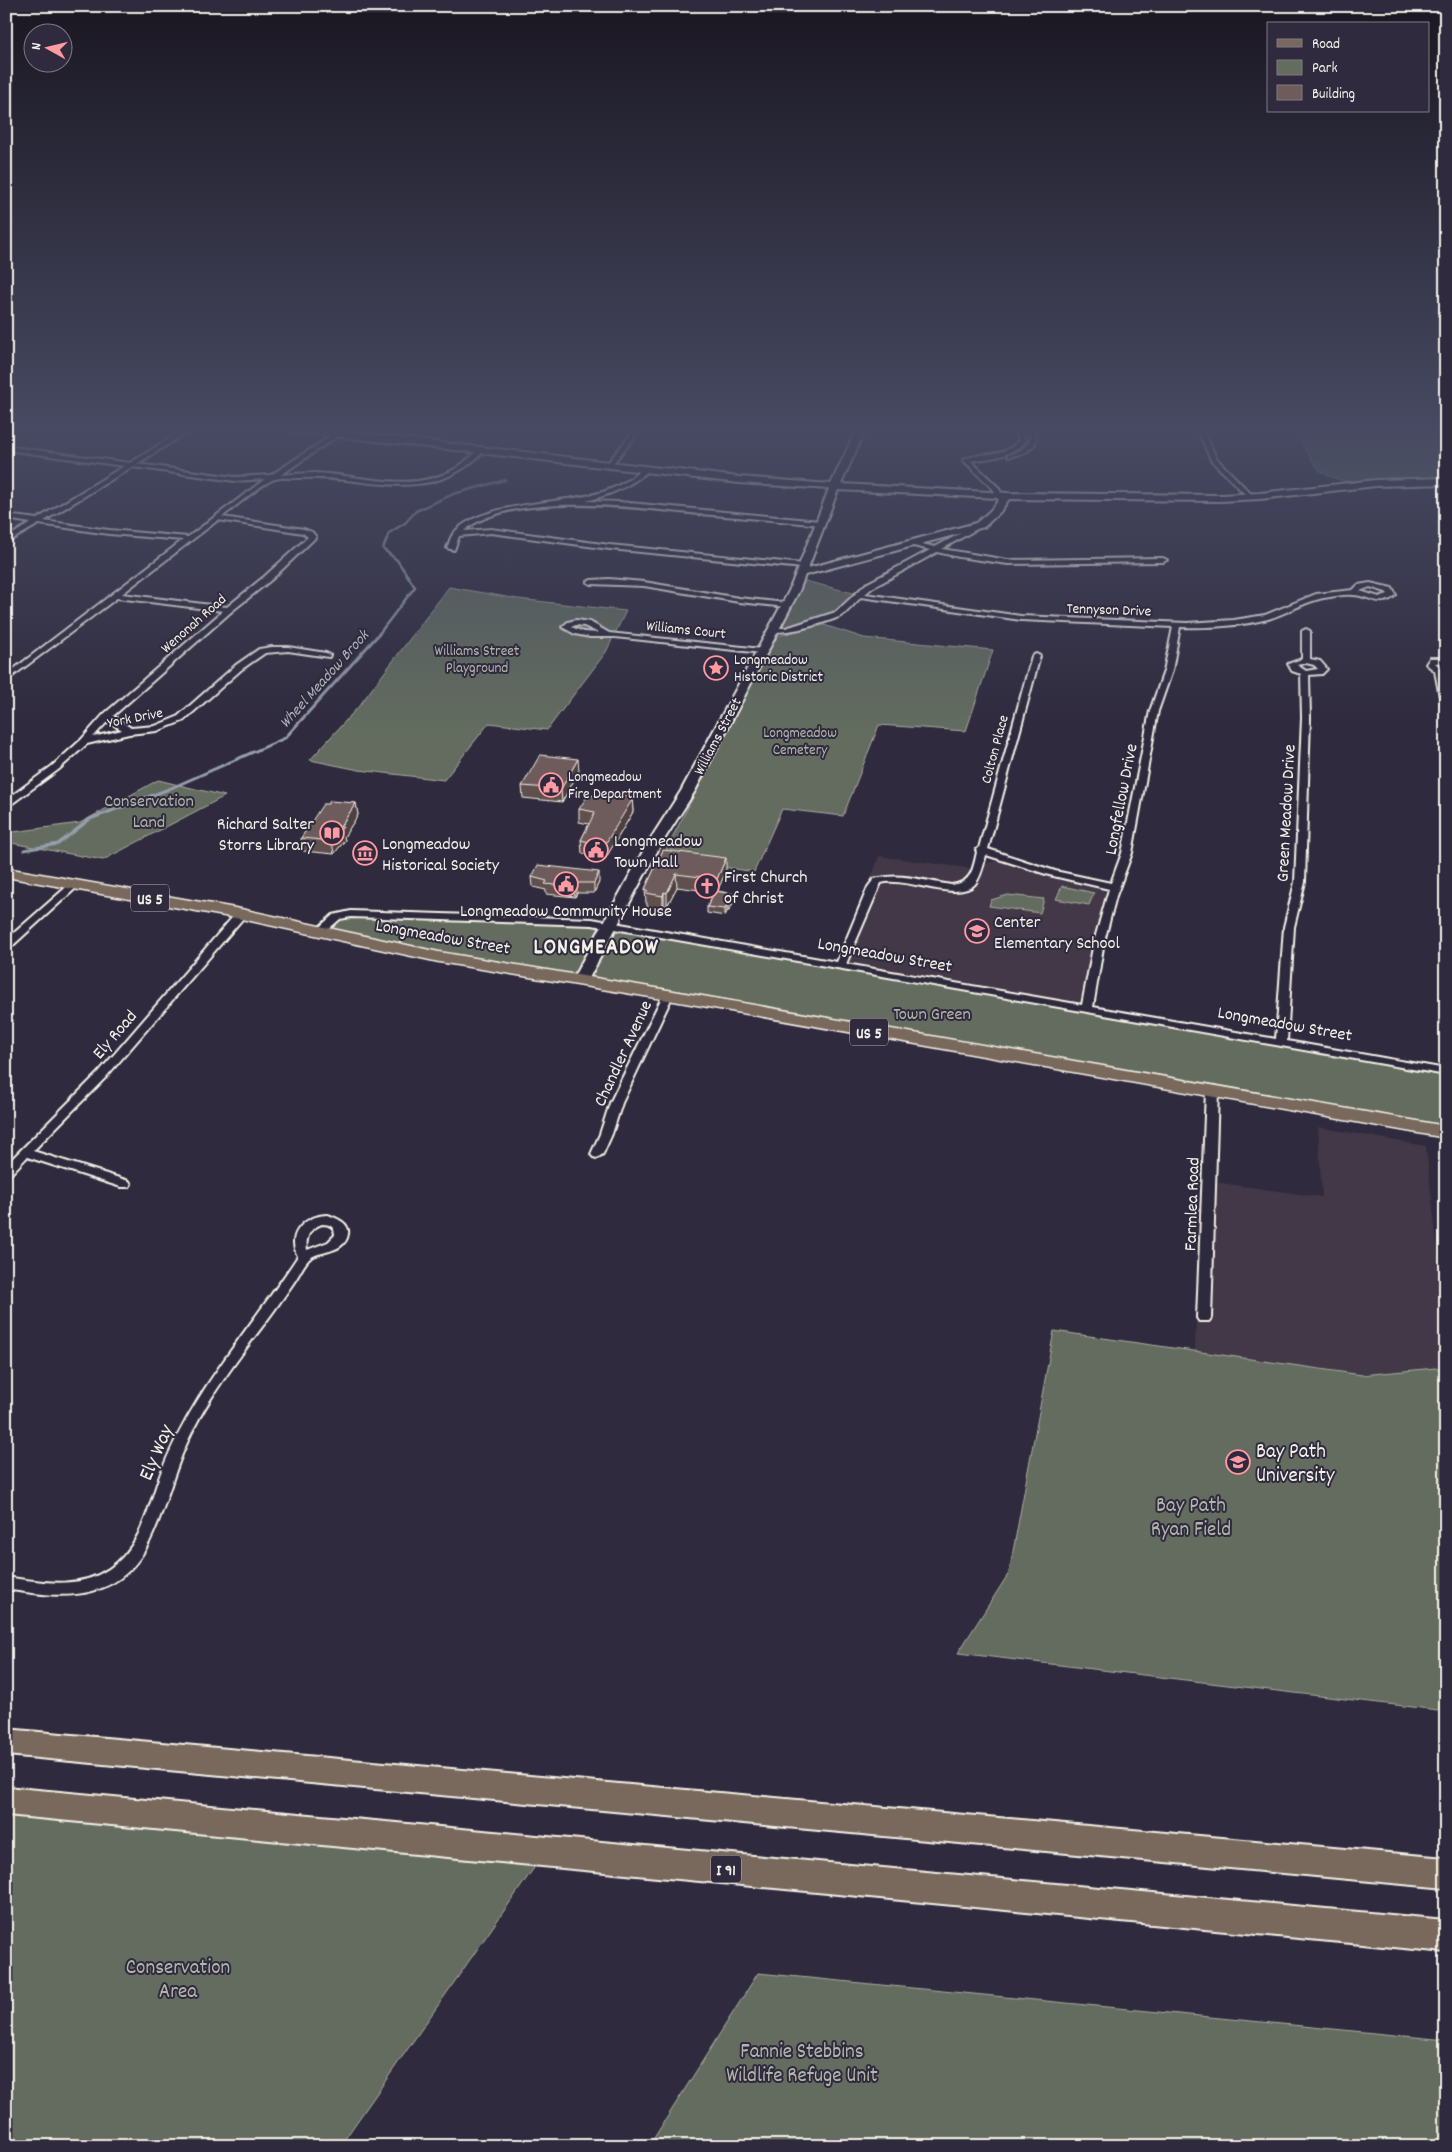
<svg xmlns="http://www.w3.org/2000/svg" width="1452" height="2152" font-family="Dekko,sans-serif">
  <style>
    .built { fill: #423946 }
    .green { fill: #636c5f; stroke: #acaea4 }
    .lines { fill: none; stroke-linecap: round; stroke-linejoin: round }
    .stream-far1 { stroke: #959eaa; stroke-width: 2.5 }
    .stream { stroke: #959eaa; stroke-width: 3 }
    .street-casing { stroke: #f4f1e8; stroke-width: 4 }
    .secondary-casing { stroke: #f4f1e8; stroke-width: 4 }
    .primary-casing { stroke: #f4f1e8; stroke-width: 3 }
    .highway-casing { stroke: #f4f1e8; stroke-width: 4 }
    .street { fill: #2f2a3d; fill-rule: evenodd }
    .secondary { fill: #2f2a3d; fill-rule: evenodd }
    .primary { fill: #78695c; fill-rule: evenodd }
    .highway { fill: #78695c; fill-rule: evenodd }
    .wall { fill: #5f4f4e; stroke: #f4f1e8 }
    .shaded-wall { fill: #4d4040; stroke: #f4f1e8 }
    .building { fill: #6e5c5b; stroke: #f4f1e8 }
    .labels { text-anchor: middle; stroke-width: 4; stroke-linejoin: round; paint-order: stroke }
    .far-street-label { font-size: 15px; fill: #f4f1e8; stroke: #2f2a3d }
    .far-park-label { font-size: 15px; fill: #b3b5aa; stroke: #2f2a3d }
    .far-poi-label { font-size: 15px; fill: #f4f1e8; stroke: #2f2a3d; text-anchor: start }
    .far-water-label { font-size: 16px; font-style: italic; fill: #acb3b9; stroke: #2f2a3d }
    .shield { fill: #2f2a3d; stroke: #b9b5b5; stroke-width: 1 }
    .shield-label { font-size: 16px; font-weight: bold; fill: #f4f1e8 }
    .street-label { font-size: 18px; fill: #f4f1e8; stroke: #2f2a3d }
    .park-label { font-size: 18px; fill: #b3b5aa; stroke: #2f2a3d }
    .poi-label { font-size: 18px; fill: #f4f1e8; stroke: #2f2a3d; text-anchor: start }
    .near-poi-label { font-size: 21px; fill: #f4f1e8; stroke: #2f2a3d; text-anchor: start }
    .near-street-label { font-size: 21px; fill: #f4f1e8; stroke: #2f2a3d }
    .near-park-label { font-size: 21px; fill: #b3b5aa; stroke: #2f2a3d }
    .district-label { font-size: 22px; font-weight: bold; letter-spacing: 1px; fill: #f4f1e8; stroke: #2f2a3d }
  </style>
  <rect width="100%" height="100%" fill="#2f2a3d"/>
  <filter id="ink" filterUnits="userSpaceOnUse"><feTurbulence type="fractalNoise" baseFrequency=".02" numOctaves="2"/><feDisplacementMap in="SourceGraphic" scale="10" xChannelSelector="R" yChannelSelector="G"/><feConvolveMatrix kernelMatrix="1 2 1 2 8 2 1 2 1" color-interpolation-filters="sRGB"/></filter>
  <g filter="url(#ink)">
    <g class="built">
      <path d="M879,856L982,870L983,866L989,862L1000,861L1052,878L1103,890L1107,894L1087,1009L840,966Z"/>
      <path d="M1318,1127L1426,1146L1446,1326V1711L958,1653L1009,1573L1054,1331L1195,1351L1198,1253L1213,1255L1214,1182L1322,1197Z"/>
    </g>
    <g class="green">
      <path d="M1291,428H1446V479H1379L1347,482L1331,477L1319,470Z"/>
      <path d="M805,581L857,594L833,615L786,628L782,627Z"/>
      <path d="M449,587L518,599L626,611L606,652L547,730L489,723L444,780L359,770L310,760L359,706Z"/>
      <path d="M824,625L864,638L993,650L966,731L879,725L843,816L782,809L754,872L662,857L777,636Z"/>
      <path d="M158,780L225,796L103,860L6,842V833L80,823Z"/>
      <path d="M1062,886L1094,893L1089,905L1056,899Z"/>
      <path d="M1008,895L1044,899L1040,913L989,906L991,900Z"/>
      <path d="M343,915L570,921L1446,1072V1132L320,931Z"/>
      <path d="M1054,1331L1362,1375L1446,1367V1711L958,1653L1009,1573Z"/>
      <path d="M6,1794L552,1842L340,2146H6Z"/>
      <path d="M758,1973L1446,2040V2146H649Z"/>
    </g>
    <g class="lines">
      <path class="stream-far1" d="M378,635L415,587L397,560L383,549L389,533L405,523L416,511L453,494L505,480"/>
      <path class="stream" d="M24,850L58,844L90,819L169,789L285,738L379,634"/>
      <g class="street-casing">
        <g id="street">
          <path d="M186,428H194L137,464L235,477L271,475L337,432L340,434L339,435L281,475C292,474 304,473 315,473C361,475 412,494 455,469C463,464 471,456 479,450L484,451C428,509 366,474 298,478C291,478 282,477 275,479C263,482 234,508 222,517L304,529L312,532L316,537L271,580L232,611L113,716L131,728L155,726L177,717L236,665L259,649L272,647H288L326,653L330,655L329,657L288,651L265,653L242,669L183,721L157,731L129,734L87,744L58,770L6,808V800L52,766L81,740L104,714L223,611L117,598L6,681V675L183,540L109,534L39,524L6,543V538L31,523L6,519V515L37,519L124,466L6,450V446L130,463ZM132,467L235,481L265,479L188,537L109,530L44,521ZM218,520L303,533L308,537L265,576L227,607L122,594ZM108,721L122,730L93,737Z"/>
          <path d="M630,428H637V434L610,467H606V465L631,434Z"/>
          <path d="M1014,428H1020L1025,440C1012,457 991,458 971,461L998,487L1003,496L1000,498L998,497L993,489L963,460C980,450 1003,460 1019,440Z"/>
          <path d="M1024,428H1031L1036,435L1035,444L1025,453L1008,457V455C1018,452 1029,448 1031,436Z"/>
          <path d="M1197,428H1203L1216,458L1252,495V497H1248L1211,460Z"/>
          <path d="M646,468L648,469V471C629,487 610,495 586,501L619,502L820,521L823,523L820,525C780,521 739,517 699,514C641,508 509,490 464,531L491,529L610,545L803,564L807,566L803,568L610,549L491,533L459,536L454,550L447,548C449,544 450,538 453,534C478,502 561,504 599,493C610,490 620,485 630,479C635,475 640,470 646,468Z"/>
          <path d="M980,523L983,525L982,526L942,549L1008,560L1163,558L1167,560L1163,562L1008,564L959,557L937,552L872,588L865,594L1021,616L1187,623L1234,620L1265,615L1316,594L1353,590L1358,585L1370,583L1392,588L1396,595C1381,609 1368,595 1353,595C1345,594 1337,596 1330,597C1308,599 1289,613 1268,619C1241,626 1208,628 1180,627L1172,671L1158,711L1132,853L1116,896L1104,942L1093,1007L1276,1039L1284,927L1295,882L1302,718L1301,674L1292,671L1288,664L1302,659V631L1306,629L1310,631V659L1320,661L1327,669L1322,674L1309,675L1310,718L1305,882L1294,927L1287,1041L1446,1069V1075L592,925L351,917L340,919L324,933H316L315,931L333,915L351,911L592,919L837,962L868,887L874,879C901,872 924,881 951,885C972,883 973,869 977,852L976,850L979,848L1032,656L1036,654L1040,656L988,849L1055,871L1111,883L1122,853L1150,711L1164,671L1173,627L1021,620L861,597C855,603 848,612 841,616C829,622 779,637 769,630L773,628H786L836,612L866,584L930,550L909,545V541L935,547ZM1370,587L1386,592L1388,594L1379,597L1360,591ZM1306,663L1314,665L1318,669L1306,671L1297,665ZM986,855L1049,875L1109,889L1094,942L1082,1005L846,964L881,883C906,876 957,903 975,884C981,877 984,863 986,855Z"/>
          <path d="M609,579L644,582L739,598L786,603L790,605L786,607L739,602L644,586L591,584L587,582L591,580Z"/>
          <path d="M576,620L590,622L609,633L762,649L766,651L762,653L615,637H590L575,634L562,627L568,622ZM576,625L584,626L599,633L584,632L571,627Z"/>
          <path d="M1430,658H1446V662L1435,663L1440,667H1446V671L1443,672L1446,684V709L1442,707L1435,671L1426,664Z"/>
          <path d="M74,882L79,885L77,887L10,948L6,949V940L71,883Z"/>
          <path d="M241,911L245,912L246,914L245,916L106,1077L33,1151L129,1181L131,1184L129,1187H121L27,1157L10,1175L6,1176V1165L98,1073L237,912Z"/>
          <path d="M668,992L673,995L622,1103L612,1134L603,1154L597,1158L593,1157L591,1154L600,1134L610,1103L663,995Z"/>
          <path d="M1212,1086L1218,1090L1211,1318L1209,1321H1199L1197,1318L1206,1090Z"/>
          <path d="M328,1215C336,1218 350,1223 348,1234C345,1254 318,1250 309,1259C303,1265 299,1275 294,1282C281,1301 267,1321 252,1340C228,1373 202,1407 186,1445C173,1474 166,1505 153,1534C124,1602 69,1600 6,1589V1577C41,1582 78,1590 109,1569C139,1549 147,1513 158,1481C188,1396 249,1331 298,1256C285,1234 306,1215 328,1215ZM322,1224C330,1224 335,1227 335,1235L328,1242L307,1250C305,1237 310,1228 322,1224Z"/>
        </g>
      </g>
      <g class="secondary-casing">
        <path id="secondary" d="M286,428H315L739,477L831,484L857,428H866L841,484L1008,493L1220,495L1260,493L1376,480L1446,478V484L1376,486L1260,499L1220,501L1009,499L1000,512L984,527L805,575L799,591L695,791L660,846L588,980L585,983H575L572,980L646,846L681,791L789,591L829,489L739,483L290,431ZM838,490L997,498L999,500L990,511L976,523L808,568Z"/>
      </g>
      <g class="primary-casing">
        <path id="primary" d="M6,868L241,909L439,952L668,990L1446,1126V1138L668,1000L439,962L241,919L6,877Z"/>
      </g>
      <g class="highway-casing">
        <g id="highway">
          <path d="M6,1729L1446,1858V1888L6,1755Z"/>
          <path d="M6,1787L1446,1920V1952L6,1815Z"/>
        </g>
      </g>
      <use href="#street" class="street"/>
      <use href="#secondary" class="secondary"/>
      <use href="#primary" class="primary"/>
      <use href="#highway" class="highway"/>
    </g>
    <g class="wall">
      <path d="M579,771L562,802L523,798L522,786Z"/>
      <path d="M632,796L633,812L605,859L582,853L581,840L589,824L579,822V809Z"/>
      <path d="M356,803L358,815L344,837L345,840L334,854L303,851L301,838L328,804Z"/>
      <path d="M663,850L726,871L717,891L734,894V901L729,911H727L725,916L707,913V907L714,892L677,887L667,906H664L663,909L647,907V903H646L645,889Z"/>
      <path d="M532,877L599,882L594,893H577L575,897L546,894V890L533,887Z"/>
    </g>
    <g class="shaded-wall">
      <path d="M578,759L579,771L562,802L561,789Z"/>
      <path d="M632,796L633,812L605,859L604,846Z"/>
      <path d="M356,803L358,815L344,837L345,840L334,854L332,841L340,827Z"/>
      <path d="M726,858V871L717,892V879Z"/>
      <path d="M599,872V882L594,893V883Z"/>
      <path d="M676,874L677,887L667,906V893Z"/>
      <path d="M576,883L577,893L575,897L574,887Z"/>
      <path d="M664,892V906L663,909V896Z"/>
      <path d="M734,894V901L729,911V905Z"/>
      <path d="M727,904V911L725,916V909Z"/>
    </g>
    <g class="building">
      <path d="M540,755L578,759L561,789L522,786Z"/>
      <path d="M617,794L632,796L630,799L632,800L604,846L581,840L595,812L579,809L588,795L613,798Z"/>
      <path d="M330,801L356,803L340,827H343L332,841L301,838L323,804H328Z"/>
      <path d="M663,850L726,858L717,879L676,874L667,893L664,892L663,896L646,893L648,890L645,889Z"/>
      <path d="M538,865L599,872L594,883H576L574,887L545,884L547,881L532,877Z"/>
      <path d="M715,891L734,894L729,905L727,904L725,909L707,907Z"/>
    </g>
  </g>
  <linearGradient id="sky" x2="0" y2="1"><stop stop-color="#1a1722"/><stop offset="0.59" stop-color="#474a62"/><stop offset="1" stop-color="#474a62" stop-opacity="0"/></linearGradient>
  <rect width="1452" height="730" fill="url(#sky)"/>
  <defs>
    <g id="sight-ring" transform="scale(1.25)"><circle r="9.5" fill="#2f2a3d" stroke="#ff9aa2" stroke-width="1.5"/><path d="M0-6L1.8-2.2L6-1.7L2.9 1.2L3.7 5.4L0 3.3L-3.7 5.4L-2.9 1.2L-6-1.7L-1.8-2.2Z" fill="#ff9aa2"/></g>
    <g id="civic-ring" transform="scale(1.25)"><circle r="9.5" fill="#2f2a3d" stroke="#ff9aa2" stroke-width="1.5"/><path d="M-.6-6.5H3V-4.5H.6V-3L4-1V1h2V6H-6V1h2V-1L-.6-3ZM-1.2 2.5V6h2.4V2.5Z" fill="#ff9aa2"/></g>
    <g id="library-ring" transform="scale(1.25)"><circle r="9.5" fill="#2f2a3d" stroke="#ff9aa2" stroke-width="1.5"/><path d="M-6-4Q-3-5.5-.7-3.5V5Q-3 3-6 4ZM6-4Q3-5.5 .7-3.5V5Q3 3 6 4Z" fill="#ff9aa2"/></g>
    <g id="museum-ring" transform="scale(1.25)"><circle r="9.5" fill="#2f2a3d" stroke="#ff9aa2" stroke-width="1.5"/><path d="M0-6L6-3V-2H-6V-3ZM-5-1h2V3h-2ZM-1-1h2V3h-2ZM3-1h2V3H3ZM-6 4H6V6H-6Z" fill="#ff9aa2"/></g>
    <g id="church-ring" transform="scale(1.25)"><circle r="9.5" fill="#2f2a3d" stroke="#ff9aa2" stroke-width="1.5"/><path d="M-1.2-6h2.4v3.5h3.3v2.4h-3.3V6h-2.4V-.1h-3.3v-2.4h3.3Z" fill="#ff9aa2"/></g>
    <g id="school-ring" transform="scale(1.25)"><circle r="9.5" fill="#2f2a3d" stroke="#ff9aa2" stroke-width="1.5"/><path d="M0-5L7-2L0 1L-7-2ZM-4 1L0 2.5L4 1V4Q0 6-4 4Z" fill="#ff9aa2"/></g>
    <g id="university-ring" transform="scale(1.25)"><circle r="9.5" fill="#2f2a3d" stroke="#ff9aa2" stroke-width="1.5"/><path d="M0-5L7-2L0 1L-7-2ZM-4 1L0 2.5L4 1V4Q0 6-4 4Z" fill="#ff9aa2"/></g>
  </defs>
  <g fill-rule="evenodd">
    <use href="#sight-ring" x="716" y="668"/>
    <use href="#civic-ring" x="551" y="785"/>
    <use href="#library-ring" x="332" y="833"/>
    <use href="#civic-ring" x="596" y="850"/>
    <use href="#museum-ring" x="365" y="853"/>
    <use href="#civic-ring" x="566" y="884"/>
    <use href="#church-ring" x="707" y="886"/>
    <use href="#school-ring" x="977" y="931"/>
    <use href="#university-ring" x="1238" y="1462"/>
  </g>
  <g class="labels">
    <g class="far-street-label">
      <text transform="translate(1109 609) rotate(2)" y="5">Tennyson Drive</text>
      <text transform="translate(193 623) rotate(-41)" y="5">Wenonah Road</text>
      <text transform="translate(686 629) rotate(6)" y="5">Williams Court</text>
      <text transform="translate(135 717) rotate(-11)" y="5">York Drive</text>
      <text transform="translate(717 736) rotate(-62)" y="5">Williams Street</text>
      <text transform="translate(994 749) rotate(-75)" y="5">Colton Place</text>
    </g>
    <g class="far-park-label">
      <text x="477" y="655">Williams Street<tspan x="477" dy="17">Playground</tspan></text>
      <text x="800" y="737">Longmeadow<tspan x="800" dy="17">Cemetery</tspan></text>
    </g>
    <g class="far-poi-label">
      <text x="734" y="664">Longmeadow<tspan x="734" dy="17">Historic District</tspan></text>
      <text x="568" y="781">Longmeadow<tspan x="568" dy="17">Fire Department</tspan></text>
    </g>
    <g class="far-water-label">
      <text transform="translate(323 678) rotate(-48)" y="6">Wheel Meadow Brook</text>
    </g>
    <g class="shield">
      <rect x="131" y="884.5" width="38" height="27" rx="4"/>
      <rect x="850" y="1018.5" width="38" height="27" rx="4"/>
      <rect x="711" y="1855.5" width="30" height="27" rx="4"/>
    </g>
    <g class="shield-label">
      <text x="150" y="904">US 5</text>
      <text x="869" y="1038">US 5</text>
      <text x="726" y="1875">I 91</text>
    </g>
    <g class="street-label">
      <text transform="translate(1120 799) rotate(-79)" y="6">Longfellow Drive</text>
      <text transform="translate(1285 813) rotate(-87)" y="6">Green Meadow Drive</text>
      <text transform="translate(443 936) rotate(10)" y="6">Longmeadow Street</text>
      <text transform="translate(885 954) rotate(10)" y="6">Longmeadow Street</text>
      <text transform="translate(1285 1023) rotate(10)" y="6">Longmeadow Street</text>
      <text transform="translate(114 1034) rotate(-49)" y="6">Ely Road</text>
      <text transform="translate(622 1053) rotate(-65)" y="6">Chandler Avenue</text>
      <text transform="translate(1191 1204) rotate(-88)" y="6">Farmlea Road</text>
    </g>
    <g class="park-label">
      <text x="149" y="806">Conservation<tspan x="149" dy="21">Land</tspan></text>
      <text x="932" y="1019">Town Green</text>
    </g>
    <g class="poi-label">
      <text x="314" y="829" text-anchor="end">Richard Salter<tspan x="314" dy="21">Storrs Library</tspan></text>
      <text x="614" y="846">Longmeadow<tspan x="614" dy="21">Town Hall</tspan></text>
      <text x="382" y="849">Longmeadow<tspan x="382" dy="21">Historical Society</tspan></text>
      <text x="724" y="882">First Church<tspan x="724" dy="21">of Christ</tspan></text>
      <text x="566" y="916" text-anchor="middle">Longmeadow Community House</text>
      <text x="994" y="927">Center<tspan x="994" dy="21">Elementary School</tspan></text>
    </g>
    <g class="near-poi-label">
      <text x="1256" y="1457">Bay Path<tspan x="1256" dy="24">University</tspan></text>
    </g>
    <g class="near-street-label">
      <text transform="translate(155 1452) rotate(-67)" y="7">Ely Way</text>
    </g>
    <g class="near-park-label">
      <text x="1191" y="1511">Bay Path<tspan x="1191" dy="24">Ryan Field</tspan></text>
      <text x="178" y="1973">Conservation<tspan x="178" dy="24">Area</tspan></text>
      <text x="802" y="2057">Fannie Stebbins<tspan x="802" dy="24">Wildlife Refuge Unit</tspan></text>
    </g>
    <g class="district-label">
      <text x="596" y="953">LONGMEADOW</text>
    </g>
  </g>
  <rect width="1452" height="2152" fill="none" stroke="#2f2a3d" stroke-width="25"/>
  <rect x="12" y="12" width="1427" height="2127" fill="none" stroke="#f4f1e8" stroke-width="2" filter="url(#ink)"/>
  <rect x="1267" y="22" width="162" height="90" fill="#2f2a3d" stroke="#7e7a81"/>
  <rect x="1277" y="39" width="25" height="8" fill="#78695c" stroke="#7e7a81"/>
  <text x="1312" y="48" font-size="15" fill="#f4f1e8">Road</text>
  <rect x="1277" y="60" width="25" height="15" fill="#636c5f" stroke="#7e7a81"/>
  <text x="1312" y="72" font-size="15" fill="#f4f1e8">Park</text>
  <rect x="1277" y="85" width="25" height="15" fill="#6e5c5b" stroke="#7e7a81"/>
  <text x="1312" y="98" font-size="15" fill="#f4f1e8">Building</text>
  <g transform="translate(48 48) rotate(278)"><circle r="24" fill="#2f2a3d" stroke="#7e7a81"/>
  <path d="M0-4L9 19L0 12L-9 19Z" fill="#ff9aa2"/>
  <text y="-8" font-size="14" font-weight="bold" text-anchor="middle" fill="#f4f1e8">N</text>
  </g>
</svg>
